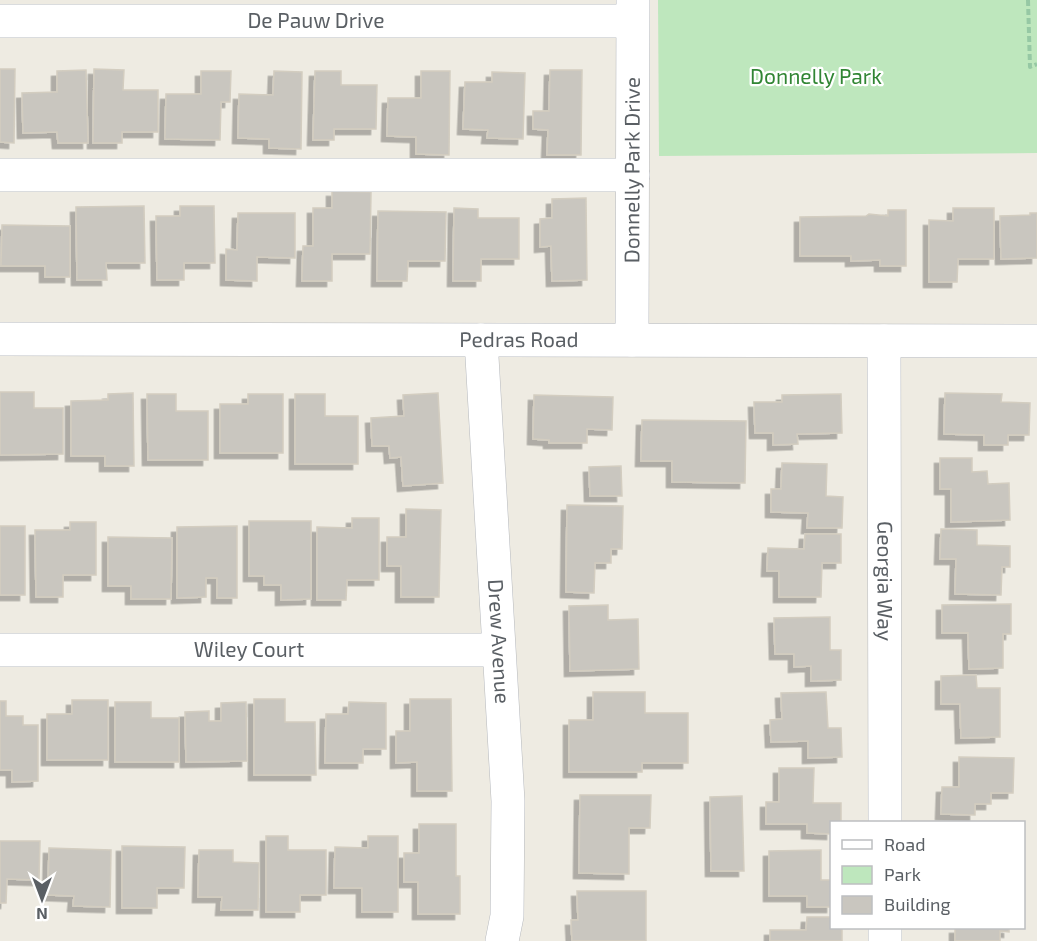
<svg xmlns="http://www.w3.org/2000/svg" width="1037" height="941" font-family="'Exo 2',sans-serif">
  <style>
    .green { fill: #bee7bd }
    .building { fill: #c9c6bf; stroke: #d3cdc0; stroke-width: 1.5; filter: url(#shadow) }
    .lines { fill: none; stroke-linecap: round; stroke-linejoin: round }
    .minor-casing { stroke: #b5b8bd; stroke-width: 34 }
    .path { stroke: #96c8a4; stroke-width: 4; stroke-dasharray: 6 3; stroke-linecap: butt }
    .minor { stroke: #fff; stroke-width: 33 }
    .labels { text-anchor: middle; stroke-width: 4.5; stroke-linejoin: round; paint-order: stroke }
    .street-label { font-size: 21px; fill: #5a5f64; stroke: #fff }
    .park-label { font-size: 21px; fill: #308533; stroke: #fff }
  </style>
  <defs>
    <filter id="shadow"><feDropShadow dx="-5.5" dy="5.5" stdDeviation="0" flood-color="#0004"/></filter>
  </defs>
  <rect width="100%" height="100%" fill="#eeebe2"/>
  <path class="green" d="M658,0H1037V153L659,156Z"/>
  <g class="building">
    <path d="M0,69H15L14,143L0,142Z"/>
    <path d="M94,69L124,70L123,90H158V132H122V143H93Z"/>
    <path d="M86,70L88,143H58L57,132L23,133L22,93L57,92V71Z"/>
    <path d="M550,70H582L581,155H547L548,130L533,129V111H549Z"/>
    <path d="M201,71H231L230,102H221L220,140L165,139L166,94H201Z"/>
    <path d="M274,71L302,72L301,149L269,148V139L238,138L239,94L273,95Z"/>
    <path d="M315,71H341V85H377L376,129H334V140H313Z"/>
    <path d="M421,71H450L449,155L416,154V137L387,136L388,98H421Z"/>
    <path d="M492,72L525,73L523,139L487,138L488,130L463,129L465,82H492Z"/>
    <path d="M332,191L371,192L370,254H332V281H302L303,246H313V208H332Z"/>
    <path d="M586,198L587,280L552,281L551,246L540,247V219L552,218V199Z"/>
    <path d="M144,206L145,263H106L107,280H77L76,207Z"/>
    <path d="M180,206H214L215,263H184V280H157L156,216H180Z"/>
    <path d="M454,208L478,209V218H519V259H481V281H453Z"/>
    <path d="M953,208H994V259H958L957,282H929V220L953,221Z"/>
    <path d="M888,210H906V266H880V260L851,261V256H800V217L866,216L869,214L888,216Z"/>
    <path d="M378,211L446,212L445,261H408L407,281H377Z"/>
    <path d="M238,213H295V258L257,257V281L226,280V249L237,250Z"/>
    <path d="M1030,213H1037V258L1001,259L1000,216L1030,215Z"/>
    <path d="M2,225L70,226V277H45V266H1Z"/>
    <path d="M0,392H34V408H63V454L0,455Z"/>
    <path d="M133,393L134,466H105V456H71V401L108,400V394Z"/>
    <path d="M438,393L443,483L403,486L401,457L390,458L389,446H372L371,418L404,416L403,395Z"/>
    <path d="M945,393L1002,394L1001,402L1030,403L1029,435H1008V445H984V435L944,434Z"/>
    <path d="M147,394H176V411H208V460H148Z"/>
    <path d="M248,394H283V453H220V404H248Z"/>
    <path d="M295,394H325V416H358V464H295Z"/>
    <path d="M841,394L842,433L797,434L798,444L773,445V433H755L754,402H782V395Z"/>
    <path d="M534,395L613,397L612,430L587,429V443H549V440L533,439Z"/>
    <path d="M642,420L746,421L745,483L672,482V461H641Z"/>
    <path d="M940,458H972V472L987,471L988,484L1009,483L1010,520L951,522V489H940Z"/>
    <path d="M782,463L827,464L826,496L843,497L842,528H807L808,513L771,512V489H781Z"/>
    <path d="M621,466L622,496H590L589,467Z"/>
    <path d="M567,505L623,506L622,549H611V563H595L594,593L566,592Z"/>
    <path d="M406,509L441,510L439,597H401V566H387V537H406Z"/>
    <path d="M352,518H379V580H347L346,600H317V527L352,528Z"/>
    <path d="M249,521H311V599L281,600V585H264V576H249Z"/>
    <path d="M70,522H96V575H63V597H36L35,530H70Z"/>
    <rect x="0" y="526" width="25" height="69"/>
    <path d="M237,526V598H217V578H206V597L177,598V527Z"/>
    <path d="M941,529L977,530V545L1010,546V567H1002L1001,595L955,594L956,559H940Z"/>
    <path d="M805,534H841V563H822L821,597H779V571H767L768,548L804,549Z"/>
    <path d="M108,537L172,538L171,599H131V586H108Z"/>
    <path d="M1011,604V634H1003V668L969,669L968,633H942V605Z"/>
    <path d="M608,605V620L638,619L639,669L570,671L569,606Z"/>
    <path d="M830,617V650H841V680L811,681V666L794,667V654H775L774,618Z"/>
    <path d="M976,675L977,688H1000V737L961,738L960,704H941V676Z"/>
    <path d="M593,692H645V713H688V763H642V772H569V720H593Z"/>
    <path d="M826,692L828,728H841L842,757L808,758V741L771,742L770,720L782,719L781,693Z"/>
    <path d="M254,699H285V722H315L316,775H254Z"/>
    <path d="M410,699H451L452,791H417V762L396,763V731H410Z"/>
    <path d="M72,700H108V760H47V714H72Z"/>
    <path d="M0,701H6V716H23V725H38V781L12,782V770H0Z"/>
    <path d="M115,702H151V718H179V762H115Z"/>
    <path d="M246,702L247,761L186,762L185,712L209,711V721H221V703Z"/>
    <path d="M349,702L386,703V749H363V763H325L326,714H348Z"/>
    <path d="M959,757L1014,758L1013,793H991V804H975V815L941,814L942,787H959Z"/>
    <path d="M779,768H814L813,803H841V822H832V834L807,833V824H766V802H779Z"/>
    <path d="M580,795H651L650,828H629V874L579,873Z"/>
    <path d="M742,796L744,871H711L710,797Z"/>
    <path d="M419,824H456V876H460V914H418V882H404V853H419Z"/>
    <path d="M266,836H288V850H326V895H300V912H266Z"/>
    <path d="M368,836H398V912H362V888H334L335,847L368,848Z"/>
    <path d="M0,841H40L39,880L7,879L6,903H0Z"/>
    <path d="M122,846L185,847L184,888H157V908H122Z"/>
    <path d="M49,848L111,850L110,907L73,906L74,896L48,895Z"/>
    <path d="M199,850H233V862L259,863L258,910H221L222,897H198Z"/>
    <path d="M821,850V880H832V907H807V896H769V851Z"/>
    <path d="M577,891H646V941H572L571,920H578Z"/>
    <path d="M807,917H832V928H842V941H770V930H806Z"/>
    <path d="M955,928H1009V932L1000,931V941H955Z"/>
  </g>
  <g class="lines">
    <g class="minor-casing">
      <g id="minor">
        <path id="s1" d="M0,21H632"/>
        <path d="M0,175H633"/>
        <path id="s2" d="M0,339L1037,341"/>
        <path id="s3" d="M481,340L508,801L507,916L502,941"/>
        <path id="s4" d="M632,340L633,0"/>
        <path id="s5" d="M884,341L885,822"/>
        <path id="s6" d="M0,650H498"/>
        <path d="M885,928V941"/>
      </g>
    </g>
    <path class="path" d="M1028,0L1030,67L1037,64"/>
    <use href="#minor" class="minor"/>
  </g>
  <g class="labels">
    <g class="street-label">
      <text dy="7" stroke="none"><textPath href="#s1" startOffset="316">De Pauw Drive</textPath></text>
      <text dy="7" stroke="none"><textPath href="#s4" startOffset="170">Donnelly Park Drive</textPath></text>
      <text dy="7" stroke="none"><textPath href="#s2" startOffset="519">Pedras Road</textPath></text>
      <text dy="7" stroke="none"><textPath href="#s5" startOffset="240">Georgia Way</textPath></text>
      <text dy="7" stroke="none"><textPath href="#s3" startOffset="302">Drew Avenue</textPath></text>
      <text dy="7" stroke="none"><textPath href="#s6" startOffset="249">Wiley Court</textPath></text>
    </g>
    <g class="park-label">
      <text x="816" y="84">Donnelly Park</text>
    </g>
  </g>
  <rect x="830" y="821" width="195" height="108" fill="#ffffff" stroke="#bdbfc1" stroke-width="1.5"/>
  <rect x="842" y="840" width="30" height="9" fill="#ffffff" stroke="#bdbfc1" stroke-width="1.5"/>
  <text x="884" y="851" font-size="18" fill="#5a5f64">Road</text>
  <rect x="842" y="866" width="30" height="18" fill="#bee7bd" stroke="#bdbfc1" stroke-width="1.5"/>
  <text x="884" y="881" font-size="18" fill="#5a5f64">Park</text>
  <rect x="842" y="896" width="30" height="18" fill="#c9c6bf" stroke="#bdbfc1" stroke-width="1.5"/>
  <text x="884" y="911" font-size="18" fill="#5a5f64">Building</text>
  <g transform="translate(42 899) rotate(180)" stroke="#ffffff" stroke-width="4.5" paint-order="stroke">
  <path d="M0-4.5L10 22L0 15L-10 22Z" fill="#5a5f64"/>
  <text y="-9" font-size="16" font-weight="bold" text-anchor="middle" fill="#5a5f64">N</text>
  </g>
</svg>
